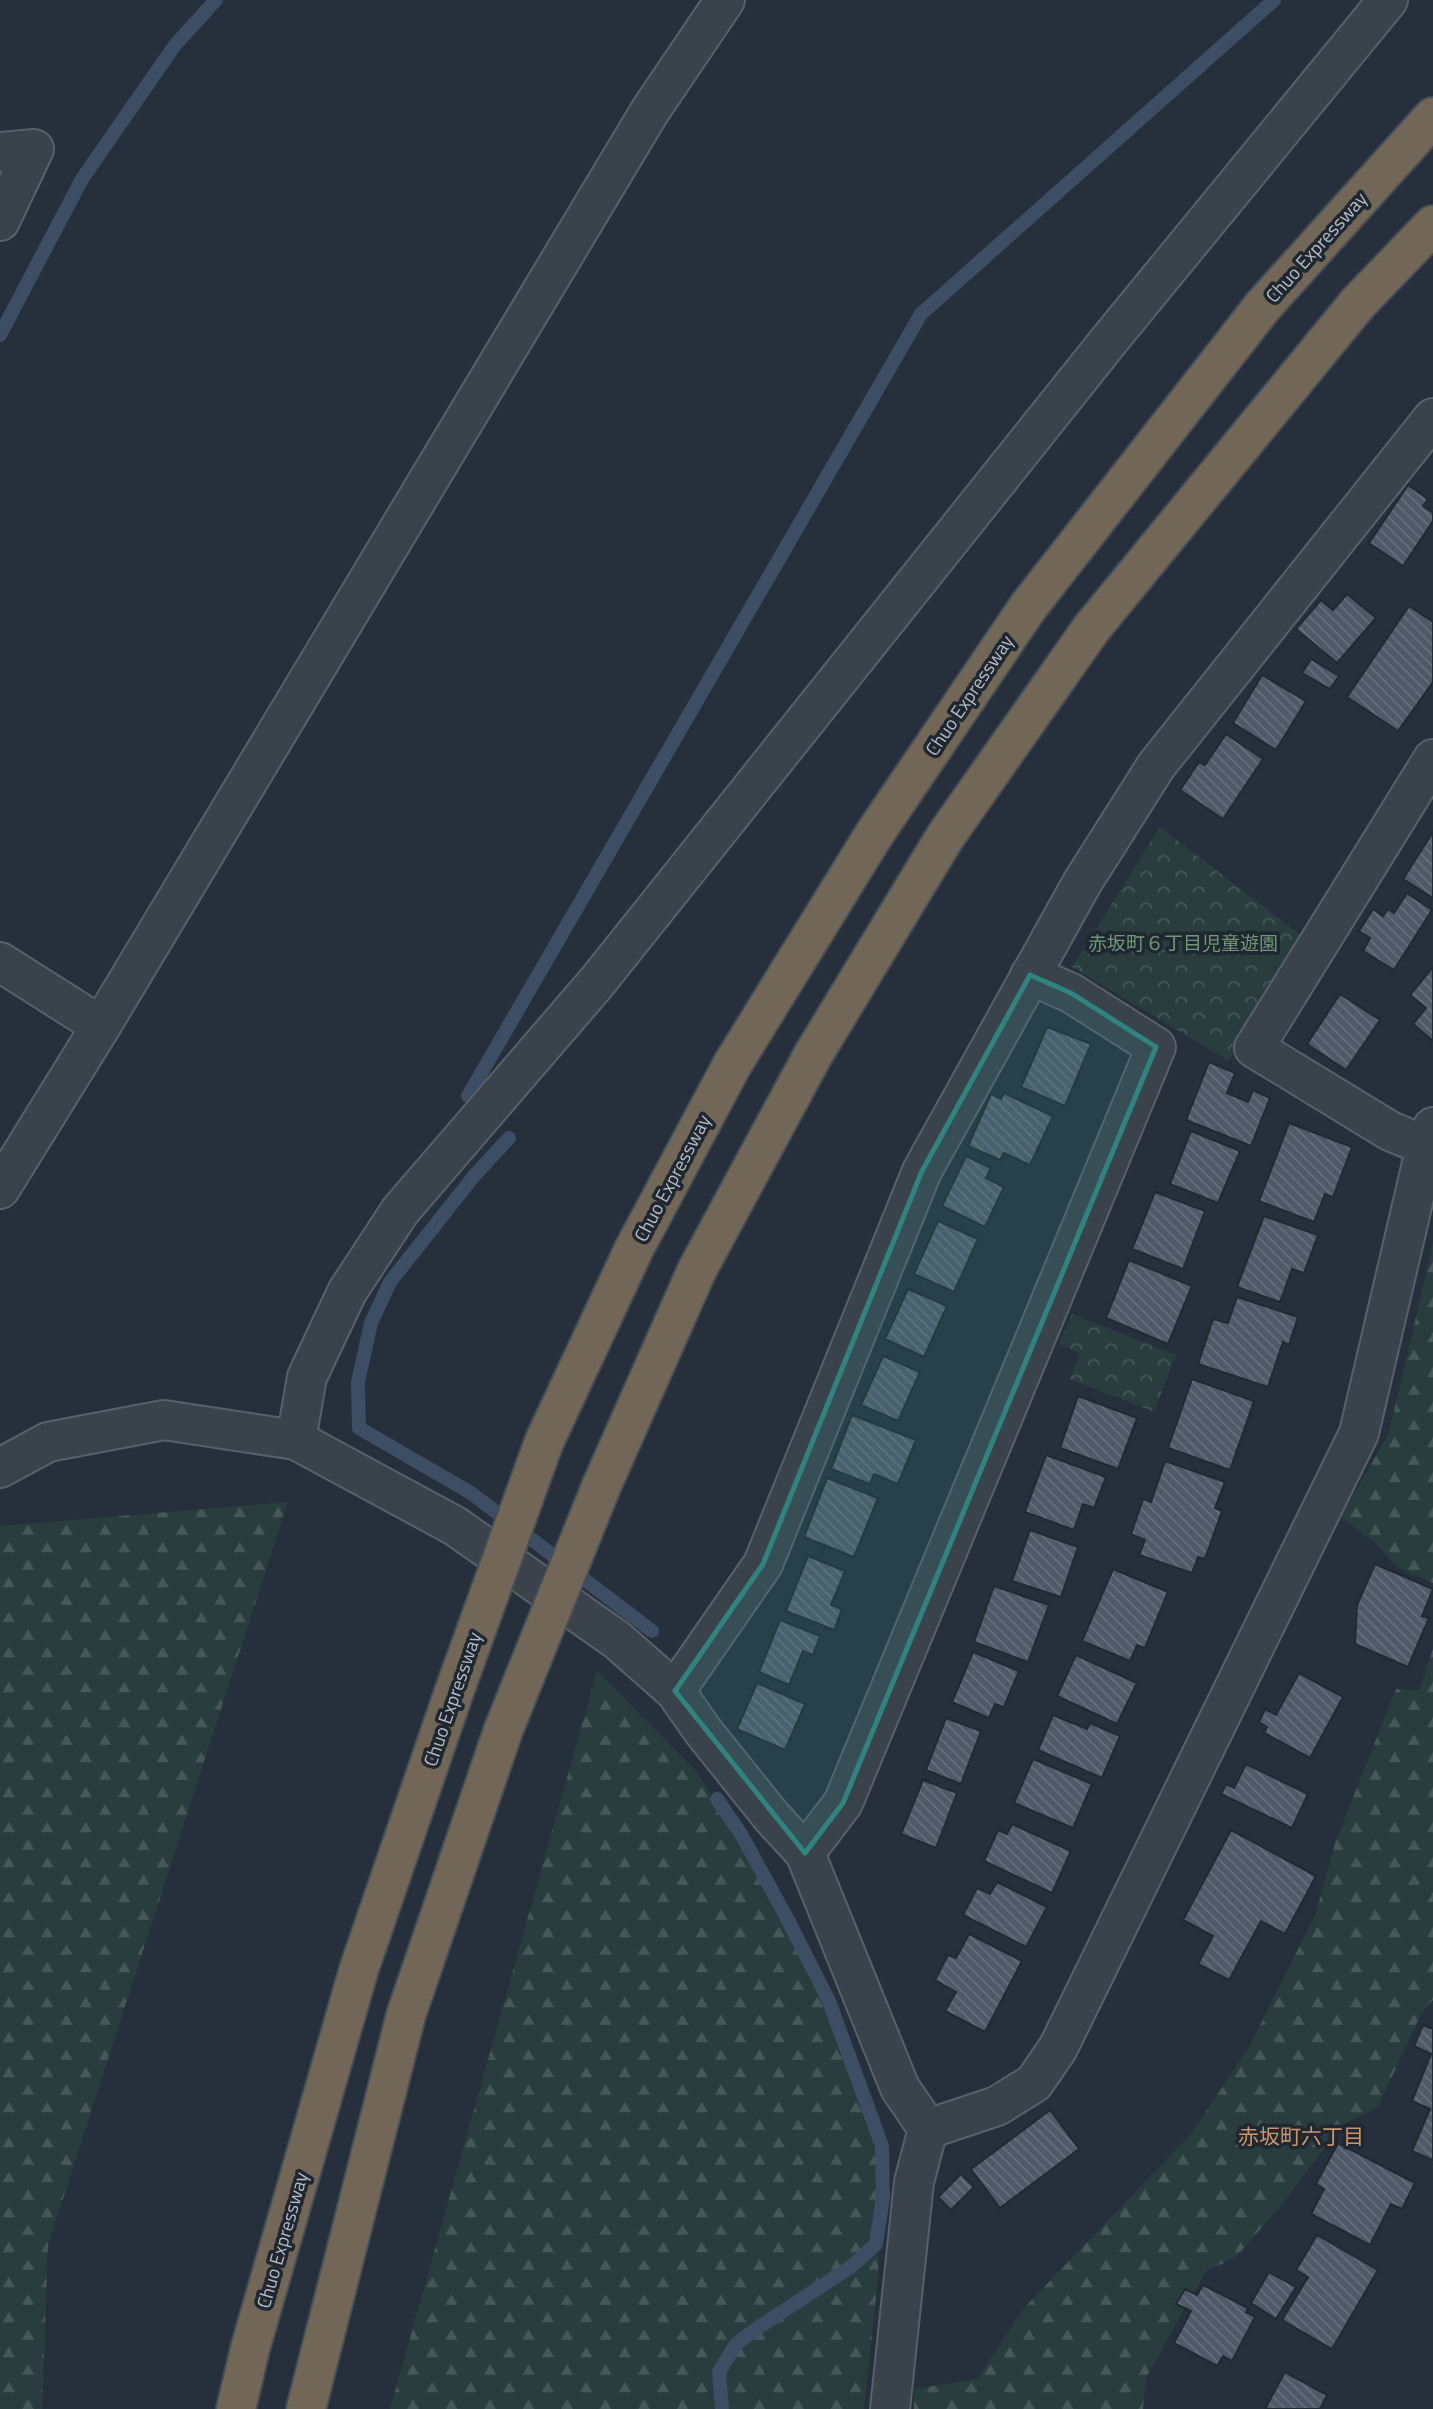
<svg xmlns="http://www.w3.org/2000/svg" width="1433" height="2409" font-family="'Titillium Web','Noto Sans JP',sans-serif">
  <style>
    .forest { fill: url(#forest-firs) }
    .park { fill: url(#park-crowns) }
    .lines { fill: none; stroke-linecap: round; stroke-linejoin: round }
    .stream { stroke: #3d4e64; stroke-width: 14 }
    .building { fill: url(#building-back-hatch); stroke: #212933; stroke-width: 2 }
    .minor-casing { stroke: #58606a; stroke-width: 42 }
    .tertiary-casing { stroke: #58606a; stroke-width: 42 }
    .motorway-casing { stroke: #454d57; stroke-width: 42 }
    .minor { stroke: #3a424c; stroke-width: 38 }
    .tertiary { stroke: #3a424c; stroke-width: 38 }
    .motorway { stroke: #726757; stroke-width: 38 }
    .motorway-bridge-casing { stroke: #454d57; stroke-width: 42; stroke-linecap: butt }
    .motorway-bridge { stroke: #726757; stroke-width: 38 }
    .marked { fill: #308480; fill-opacity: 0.2; stroke: #308480; stroke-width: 5; stroke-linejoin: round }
    .labels { text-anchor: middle; stroke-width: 7; stroke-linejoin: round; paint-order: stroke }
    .street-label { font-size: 19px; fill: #b6bdc7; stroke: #1f2731 }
    .park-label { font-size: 19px; fill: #6f9777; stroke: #1f2731 }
    .neighbourhood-label { font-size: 21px; fill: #cd946b; stroke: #1f2731 }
  </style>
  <defs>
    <pattern id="forest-firs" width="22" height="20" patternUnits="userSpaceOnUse" patternTransform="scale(1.75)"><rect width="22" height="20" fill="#293d3e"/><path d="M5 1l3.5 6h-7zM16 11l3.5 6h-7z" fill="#465758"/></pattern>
    <pattern id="park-crowns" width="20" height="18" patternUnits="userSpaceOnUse" patternTransform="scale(1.75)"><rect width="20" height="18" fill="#293d3e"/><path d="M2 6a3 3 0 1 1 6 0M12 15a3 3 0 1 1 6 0" fill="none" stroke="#465758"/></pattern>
    <pattern id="building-back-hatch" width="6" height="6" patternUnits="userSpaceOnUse" patternTransform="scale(1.75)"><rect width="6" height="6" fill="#4f5967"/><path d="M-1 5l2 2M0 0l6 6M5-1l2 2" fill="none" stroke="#666f7b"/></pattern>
  </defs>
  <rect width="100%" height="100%" fill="#26303c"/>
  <g class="forest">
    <path d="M1433,1244V1583L1397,1567L1376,1544L1341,1517L1389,1433Z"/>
    <path d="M288,1502L48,2245L42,2409H0V1526Z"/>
    <path d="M1433,1649V2000L1421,2014L1378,2107L1342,2125L1282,2204L1236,2257L1205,2272L1146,2378L1143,2409H914V2389L977,2379L1024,2308L1191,2134L1249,2047L1316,1913L1335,1843L1396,1689L1419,1690Z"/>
    <path d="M597,1671L695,1770L752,1857L791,1929L831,2010L881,2146L878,2278L864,2409H390Z"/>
  </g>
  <g class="park">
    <path d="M1160,827L1307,940L1229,1061L1072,967Z"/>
    <path d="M1072,1314L1176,1355L1154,1412L1070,1379L1080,1353L1059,1344Z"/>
  </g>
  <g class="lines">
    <g class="stream">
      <path d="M0,335L82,179L175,45L216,0"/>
      <path d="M468,1096L921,314L1274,0"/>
      <path d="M509,1138L474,1176L390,1282L371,1323L358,1382L359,1428L471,1493L652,1631"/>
      <path d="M717,1799L741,1834L787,1918L829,2001L882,2146L883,2198L876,2244L852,2266L756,2329L736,2344L719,2372L722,2409"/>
    </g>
  </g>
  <g class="building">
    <path d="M1408,485L1428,499L1423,506L1433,513V521L1403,566L1369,543Z"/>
    <path d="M1347,594L1376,618L1337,663L1296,629L1321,600L1333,610Z"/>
    <path d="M1409,606L1433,622V682L1398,731L1347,697Z"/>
    <path d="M1311,659L1339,676L1330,689L1302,673Z"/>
    <path d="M1262,675L1306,701L1276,750L1233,723Z"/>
    <path d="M1226,734L1263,759L1223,819L1180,790L1199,762L1205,765Z"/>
    <path d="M1433,832V898L1403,879Z"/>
    <path d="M1407,893L1432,910L1394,970L1363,951L1370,938L1359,931L1373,909L1383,916L1388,909L1394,913Z"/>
    <path d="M1433,967V1041L1413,1024L1426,1008L1410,995Z"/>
    <path d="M1340,994L1380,1020L1346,1070L1307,1044Z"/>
    <path d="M1047,1027L1091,1044L1065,1106L1021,1087Z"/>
    <path d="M1209,1062L1235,1073L1227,1093L1248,1102L1253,1090L1270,1098L1251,1146L1186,1120Z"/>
    <path d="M1004,1093L1053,1116L1030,1165L1004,1153L1000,1160L968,1146L991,1094L1001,1099Z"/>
    <path d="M1289,1123L1352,1147L1333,1197L1325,1194L1314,1222L1259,1201Z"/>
    <path d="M1191,1131L1240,1151L1218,1203L1170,1184Z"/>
    <path d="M966,1156L991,1168L986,1178L1004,1187L985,1227L942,1206Z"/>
    <path d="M1155,1192L1205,1211L1183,1269L1132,1249Z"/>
    <path d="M1264,1216L1318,1235L1304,1273L1292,1269L1280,1302L1237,1287Z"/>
    <path d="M938,1221L978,1239L954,1292L914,1274Z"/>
    <path d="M1129,1260L1192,1286L1168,1344L1106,1318Z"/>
    <path d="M908,1289L947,1306L924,1357L885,1339Z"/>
    <path d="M1237,1297L1298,1317L1289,1345L1283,1342L1268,1387L1198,1364L1213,1319L1228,1323Z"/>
    <path d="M883,1356L920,1372L898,1421L861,1405Z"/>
    <path d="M1192,1379L1254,1401L1230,1470L1168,1448Z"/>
    <path d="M1078,1396L1137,1418L1118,1469L1060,1448Z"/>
    <path d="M852,1415L916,1440L898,1484L874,1474L870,1484L831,1469Z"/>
    <path d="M1046,1455L1106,1477L1094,1508L1083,1504L1074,1530L1025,1512Z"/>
    <path d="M1165,1461L1225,1482L1215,1508L1222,1511L1205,1559L1198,1557L1192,1573L1139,1555L1145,1540L1131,1534L1143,1499L1151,1502Z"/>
    <path d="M827,1478L878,1498L854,1557L804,1537Z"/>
    <path d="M1030,1530L1078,1547L1061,1597L1012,1581Z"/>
    <path d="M808,1556L845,1571L831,1605L842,1609L834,1630L786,1611Z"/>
    <path d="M1375,1564L1433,1589L1422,1616L1429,1618L1408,1667L1355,1644L1357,1605Z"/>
    <path d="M1113,1569L1168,1592L1145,1648L1137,1645L1130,1661L1082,1641Z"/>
    <path d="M994,1586L1049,1605L1028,1662L974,1642Z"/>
    <path d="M780,1620L820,1636L813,1655L803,1651L789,1685L759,1672Z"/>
    <path d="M973,1652L1019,1671L1004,1707L995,1704L989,1718L952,1702Z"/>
    <path d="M1076,1655L1137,1683L1117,1724L1057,1696Z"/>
    <path d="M1299,1673L1343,1697L1310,1758L1264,1733L1267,1727L1259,1722L1265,1709L1276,1715Z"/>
    <path d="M757,1683L805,1704L785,1750L737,1729Z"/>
    <path d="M1053,1715L1087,1729L1090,1723L1120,1736L1102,1778L1038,1750Z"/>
    <path d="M946,1718L981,1731L961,1784L926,1770Z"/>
    <path d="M1033,1759L1092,1784L1073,1828L1014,1803Z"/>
    <path d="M1246,1764L1308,1794L1292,1828L1221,1794L1226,1784L1234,1788Z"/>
    <path d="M923,1780L957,1793L936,1848L901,1834Z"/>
    <path d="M1012,1824L1071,1851L1052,1893L984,1861L998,1830L1007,1834Z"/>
    <path d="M1231,1830L1316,1876L1285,1934L1261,1921L1229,1980L1198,1964L1213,1936L1183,1920Z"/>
    <path d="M997,1882L1047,1907L1026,1947L963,1915L977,1888L990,1894Z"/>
    <path d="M969,1934L1022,1961L985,2032L945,2011L956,1992L935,1980L948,1955L956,1958Z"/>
    <path d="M1423,2025L1433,2029V2160L1412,2151L1430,2109L1412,2101L1431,2054L1414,2046Z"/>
    <path d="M1050,2110L1079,2149L1000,2208L971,2169Z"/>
    <path d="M1338,2143L1415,2183L1402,2209L1391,2204L1370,2245L1311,2214L1324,2189L1316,2184Z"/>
    <path d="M961,2174L974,2187L951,2210L938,2197Z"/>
    <path d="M1317,2235L1378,2270L1332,2349L1282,2320L1308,2277L1296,2270Z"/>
    <path d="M1269,2272L1296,2287L1276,2319L1251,2303Z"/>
    <path d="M1203,2285L1248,2308L1246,2312L1255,2317L1232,2361L1223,2356L1217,2366L1174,2343L1191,2311L1176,2304L1185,2289L1197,2295Z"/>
    <path d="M1285,2372L1327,2395L1320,2409H1265Z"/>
  </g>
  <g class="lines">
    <g class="minor-casing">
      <g id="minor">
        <path d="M0,152L34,149L0,221"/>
        <path d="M0,962L101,1026"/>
        <path d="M1426,1146L1390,1131L1254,1048L1433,759"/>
        <path d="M0,1189L101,1026L650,111L725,0"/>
        <path d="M296,1440L307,1377L347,1292L400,1211L597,982L1111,338L1388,0"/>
        <path d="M675,1691L763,1564L922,1171L1082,883L1156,766L1433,418"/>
        <path d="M805,1853L843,1803L1156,1047L1071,993L1030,975"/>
        <path d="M928,2129L997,2106L1034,2083L1058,2048L1359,1433L1426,1146L1433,1127"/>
      </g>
    </g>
    <g class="tertiary-casing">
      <path id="tertiary" d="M0,1468L48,1442L164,1420L296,1440L455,1526L617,1640L675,1691L703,1731L771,1816L805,1853L900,2088L928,2129L914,2182L890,2409"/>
    </g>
    <g class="motorway-casing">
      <g id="motorway">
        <path d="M544,1442L634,1249L732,1065L875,833L1028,607L1263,306L1433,117"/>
        <path d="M601,1487L697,1270L813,1055L945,837L1091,629L1358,303L1433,225"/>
        <path d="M236,2409L250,2349L359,1969L454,1692"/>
        <path d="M306,2409L406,2015L503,1731"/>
      </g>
    </g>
    <use href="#minor" class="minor"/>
    <use href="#tertiary" class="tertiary"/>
    <use href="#motorway" class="motorway"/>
    <g class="motorway-bridge-casing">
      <g id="motorway-bridge">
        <path d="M454,1692L544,1442"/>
        <path d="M503,1731L601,1487"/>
      </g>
    </g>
    <use href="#motorway-bridge" class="motorway-bridge"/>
  </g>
  <path class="marked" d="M1030,975L1071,993L1156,1047L843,1803L805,1853L675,1691L763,1564L922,1171Z"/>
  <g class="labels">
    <g class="street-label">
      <text transform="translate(1316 247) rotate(-48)" y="7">Chuo Expressway</text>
      <text transform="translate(969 695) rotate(-56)" y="7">Chuo Expressway</text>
      <text transform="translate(672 1178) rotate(-62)" y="7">Chuo Expressway</text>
      <text transform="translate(452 1699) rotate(-71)" y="7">Chuo Expressway</text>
      <text transform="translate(282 2240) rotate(-74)" y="7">Chuo Expressway</text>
    </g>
    <g class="park-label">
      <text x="1183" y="950">赤坂町６丁目児童遊園</text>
    </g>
    <g class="neighbourhood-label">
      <text x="1301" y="2144">赤坂町六丁目</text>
    </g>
  </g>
</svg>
